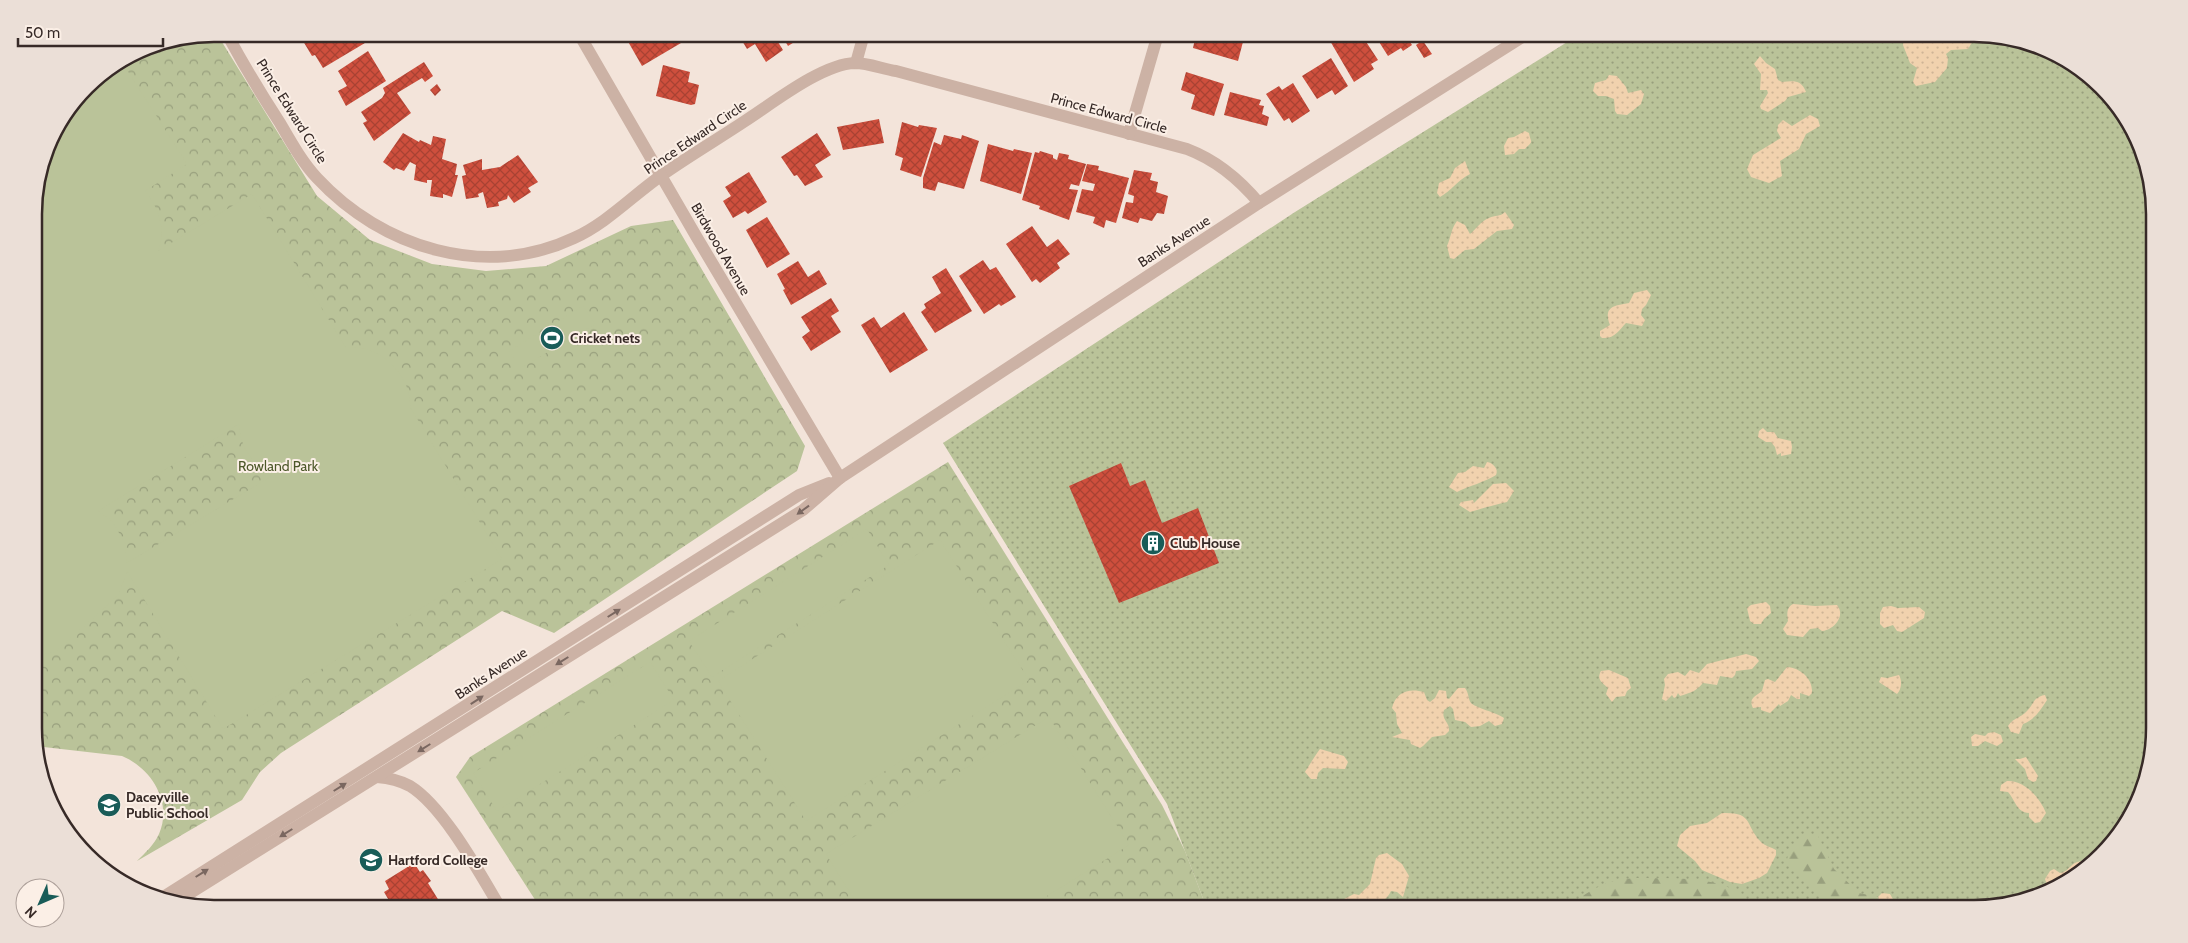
<svg xmlns="http://www.w3.org/2000/svg" width="2188" height="943" font-family="Cabin,sans-serif">
  <style>
    .grass { fill: url(#grass-dots) }
    .forest { fill: url(#forest-firs) }
    .sand { fill: url(#sand-dots) }
    .park { fill: url(#park-crowns) }
    .garden { fill: #bac399; fill-rule: evenodd }
    .building { fill: url(#building-cross-hatch) }
    .lines { fill: none; stroke-linecap: round; stroke-linejoin: round }
    .minor { stroke: #ccb2a5; stroke-width: 12 }
    .tertiary { stroke: #ccb2a5; stroke-width: 12 }
    .oneway { fill: #7a6760 }
    .labels { text-anchor: middle; stroke-width: 4; stroke-linejoin: round; paint-order: stroke }
    .street-label { font-size: 14px; fill: #372a27; stroke: #fbefe6 }
    .poi-label { font-size: 14px; font-weight: bold; fill: #372a27; stroke: #fbefe6; text-anchor: start }
    .park-label { font-size: 14px; fill: #4c5729; stroke: #fbefe6 }
    .rim { fill: none; stroke: #372a27; stroke-width: 2.5 }
  </style>
  <defs>
    <pattern id="grass-dots" width="8" height="8" patternUnits="userSpaceOnUse" patternTransform="scale(1.25)"><rect width="8" height="8" fill="#bac399"/><path d="M2 2h.1M6 6h.1" fill="none" stroke="#989f7d" stroke-width="1.8" stroke-linecap="round"/></pattern>
    <pattern id="forest-firs" width="22" height="20" patternUnits="userSpaceOnUse" patternTransform="scale(1.25)"><rect width="22" height="20" fill="#bac399"/><path d="M5 1l3.5 6h-7zM16 11l3.5 6h-7z" fill="#989f7d"/></pattern>
    <pattern id="sand-dots" width="8" height="8" patternUnits="userSpaceOnUse" patternTransform="scale(1.25)"><rect width="8" height="8" fill="#f1d2ae"/><path d="M2 2h.1M6 6h.1" fill="none" stroke="#cfb496" stroke-width="1.8" stroke-linecap="round"/></pattern>
    <pattern id="park-crowns" width="20" height="18" patternUnits="userSpaceOnUse" patternTransform="scale(1.25)"><rect width="20" height="18" fill="#bac399"/><path d="M2 6a3 3 0 1 1 6 0M12 15a3 3 0 1 1 6 0" fill="none" stroke="#989f7d"/></pattern>
    <pattern id="building-cross-hatch" width="8" height="8" patternUnits="userSpaceOnUse" patternTransform="scale(1.25)"><rect width="8" height="8" fill="#ce4f3d"/><path d="M0 0l8 8M0 8l8-8" fill="none" stroke="#a84233"/></pattern>
  </defs>
  <rect width="100%" height="100%" fill="#f3e4da"/>
  <path class="grass" d="M1580,34H1974L2043,47L2117,105L2153,191L2154,729L2141,798L2117,839L2074,879L1985,909H1207L1167,804L943,443L1295,212Z"/>
  <g class="forest">
    <path d="M1804,835L1818,836L1834,869L1859,893L1878,897L1882,909H1834L1786,863L1789,852Z"/>
    <path d="M1644,878C1670,879 1742,874 1748,909H1564C1594,888 1606,878 1644,878Z"/>
  </g>
  <g class="sand">
    <path d="M1909,34H1974L1985,36L1979,40L1974,39L1968,49L1951,50L1946,54L1948,58L1947,68L1935,82L1916,86L1913,82L1917,68L1910,63L1903,45L1904,37Z"/>
    <path d="M1760,56L1766,63L1775,69L1778,80L1782,82C1793,81 1801,79 1806,92L1788,97L1785,101L1768,112L1761,109L1760,106L1768,93L1767,90H1760L1761,74L1754,64Z"/>
    <path d="M1609,75L1617,76L1626,87L1628,93L1641,90L1644,94L1641,104L1627,115L1617,114L1615,111L1614,99L1606,96H1598L1593,91L1595,83L1606,80Z"/>
    <path d="M1810,115L1818,119L1820,126L1806,134L1799,149L1780,161L1782,176L1769,183L1751,177L1747,169L1753,155L1781,138L1777,131L1778,125L1783,120L1792,126Z"/>
    <path d="M1525,131L1529,133C1531,144 1534,140 1525,149H1519L1514,154L1505,155L1504,146L1508,138L1514,137Z"/>
    <path d="M1465,161L1470,174C1458,180 1451,191 1440,197L1437,193L1439,183L1450,178L1455,168Z"/>
    <path d="M1505,212L1514,225L1512,229L1497,231L1474,249L1465,250L1454,259L1450,258L1447,246C1451,237 1451,229 1457,221L1465,225L1470,234C1477,228 1481,221 1489,218C1495,215 1500,217 1505,212Z"/>
    <path d="M1647,290L1651,295L1646,305L1642,309L1641,315L1645,320L1642,326L1626,323C1619,330 1615,339 1602,338L1600,336V331L1610,325C1603,306 1614,306 1629,303L1634,293Z"/>
    <path d="M1763,428L1767,432H1774L1778,438L1791,441L1792,447L1791,454L1781,456V453L1777,455L1775,447L1771,442H1766L1758,437L1759,431Z"/>
    <path d="M1487,462C1493,463 1499,469 1496,475C1485,482 1469,486 1457,492L1449,487L1458,473L1465,472L1473,466L1484,468Z"/>
    <path d="M1506,483L1514,491L1507,502C1495,505 1483,508 1470,512L1459,505L1461,502L1473,500L1474,503L1493,484Z"/>
    <path d="M1766,602L1770,606L1771,613L1764,619L1761,624H1754L1750,621L1747,608L1751,605Z"/>
    <path d="M1793,604L1815,606L1837,605C1846,616 1834,630 1822,631L1818,628L1810,629L1803,637L1787,635L1783,629L1788,621C1787,614 1786,608 1793,604Z"/>
    <path d="M1891,606L1898,608L1919,607L1925,612L1924,618L1902,632L1897,631L1893,625L1884,628L1880,624V613L1883,607Z"/>
    <path d="M1746,654L1756,657L1759,661L1752,669L1736,671L1735,675L1732,678L1720,676L1717,685L1703,683C1695,692 1692,692 1680,696L1678,693L1676,697L1674,698L1672,695L1666,701L1662,699L1665,685L1664,679L1668,674L1678,672L1685,676L1690,670L1699,673L1707,664Z"/>
    <path d="M1787,667C1801,668 1813,679 1812,693L1809,696L1800,693V699H1797L1791,695L1788,701L1780,706L1779,704L1770,713L1761,710V707L1753,708C1748,698 1756,696 1762,691L1765,680L1768,679L1775,682Z"/>
    <path d="M1609,670L1628,678L1631,688L1627,691L1625,696L1616,697L1612,702L1606,694L1608,688C1603,683 1596,680 1601,671Z"/>
    <path d="M1899,675C1902,680 1902,689 1897,694L1879,682L1881,677L1887,678Z"/>
    <path d="M1458,688H1465C1469,693 1468,699 1471,703C1474,707 1497,713 1504,718L1502,724L1495,726L1489,721L1480,726L1471,727L1465,722L1455,720L1453,709L1450,706L1444,710C1441,720 1450,722 1449,731L1445,735L1432,737L1423,746L1420,748L1411,744L1410,740L1392,737L1402,733L1397,724L1396,713L1392,708C1396,691 1410,688 1424,692L1427,700L1430,702L1435,698L1439,690L1446,691L1447,698L1449,699Z"/>
    <path d="M2045,695L2047,700C2040,711 2035,719 2023,724L2019,734L2011,732L2008,726C2014,717 2021,718 2027,711C2034,704 2033,697 2045,695Z"/>
    <path d="M1994,732L2001,735L2003,742L1997,746L1985,741L1978,746H1972L1971,737L1975,734L1985,736L1988,733Z"/>
    <path d="M1320,749L1344,756L1348,762L1345,769L1323,768L1318,773L1317,779H1311L1305,772C1306,770 1319,750 1320,749Z"/>
    <path d="M2026,757L2038,776L2036,781L2033,782L2028,779L2025,769L2015,759H2020Z"/>
    <path d="M2007,781C2025,780 2040,798 2046,813L2040,822L2035,823L2029,817V813C2016,812 2016,801 2008,792L2000,791L2001,785Z"/>
    <path d="M1722,813C1754,812 1744,824 1761,842C1765,846 1771,847 1776,850V855L1767,873L1759,878L1742,884L1730,882L1702,870L1695,861L1677,846L1680,835L1690,826L1707,823Z"/>
    <path d="M1387,853L1402,864L1409,876L1403,897L1397,892L1391,891C1381,915 1329,909 1307,909C1316,904 1324,900 1334,904L1354,894L1359,895L1370,884L1376,858L1379,855Z"/>
    <path d="M2083,861L2091,863L2074,879L2044,889L2047,885L2045,879L2050,871L2054,869L2060,873C2071,871 2069,862 2083,861Z"/>
    <path d="M1882,893L1890,894L1894,901L1901,904L1905,909H1882L1878,897Z"/>
  </g>
  <g class="park">
    <path d="M217,34L317,196L370,240L432,264L486,271L546,266L631,226L673,220L805,446L797,471L554,633L502,611L281,753L260,772L242,800L137,861C145,853 154,845 159,834C173,802 151,768 122,756L35,746L34,202L52,134L95,79L145,47Z"/>
    <path d="M948,462L1162,805L1185,851L1207,909H541L456,777L470,757Z"/>
  </g>
  <g class="garden">
    <path d="M122,62L187,164L145,191C158,206 167,231 158,251L252,194L346,348C352,348 360,347 366,349C390,356 412,382 410,407L502,559L223,729L127,571L119,594L100,612L55,652L35,656V514L40,509L52,505L35,476L34,327L44,321L34,319V202L52,134L95,79ZM239,424C241,451 252,462 272,476L127,563L125,543L112,521L98,511Z"/>
    <path d="M583,306L595,324L521,368L509,351Z"/>
    <path d="M867,529L889,565L712,677L689,641Z"/>
    <path d="M940,540L1029,680L806,821L718,681Z"/>
    <path d="M650,662L674,700L497,811L473,773Z"/>
    <path d="M1049,717L1129,845L1026,909H860L826,854Z"/>
  </g>
  <g class="building">
    <path d="M316,34H373L375,37L323,68L315,55L312,56L303,41Z"/>
    <path d="M633,34H676L681,43L642,66L626,38Z"/>
    <path d="M738,34H773L783,50L766,62L755,44L747,49Z"/>
    <path d="M781,34H807L788,46Z"/>
    <path d="M1196,34H1245L1238,61L1193,48Z"/>
    <path d="M1326,34H1361L1378,60L1371,64L1374,69L1354,82Z"/>
    <path d="M1374,34H1405L1412,45L1403,51L1401,48L1388,56Z"/>
    <path d="M1414,34H1435L1423,41L1432,54L1424,58L1416,45L1419,43Z"/>
    <path d="M368,51L386,81L346,106L338,91L347,86L338,71Z"/>
    <path d="M1331,58L1348,86L1335,95L1332,90L1317,99L1302,76Z"/>
    <path d="M424,62L433,76L425,82L422,78L397,93L411,113L374,141L363,123L367,121L361,112L382,98L385,93L383,88Z"/>
    <path d="M663,65L690,72L688,82L699,85L695,104L691,105L656,96Z"/>
    <path d="M1186,72L1224,84L1214,116L1191,109L1195,95L1181,90Z"/>
    <path d="M1293,83L1310,111L1292,123L1289,118L1284,121L1266,94L1279,86L1282,90Z"/>
    <path d="M437,84L441,90L435,96L430,90Z"/>
    <path d="M1230,92L1261,100L1259,105L1264,106L1262,114L1269,117L1267,126L1224,115Z"/>
    <path d="M879,119L884,143L843,150L837,127Z"/>
    <path d="M902,122L918,127L919,125L937,128L921,177L900,170L903,158L895,155Z"/>
    <path d="M403,133L419,142L420,140L431,145L433,136L446,139L442,159L457,164L455,175H458L452,197L443,194V198L430,196L432,180H427V183L414,180L416,165L410,162L404,171L396,168L394,170L383,162Z"/>
    <path d="M817,133L831,155L815,165L823,177L805,186L797,175L794,176L781,157Z"/>
    <path d="M944,135L961,139L962,135L979,141L964,189L938,182L935,191L923,188V178L934,142L941,145Z"/>
    <path d="M988,144L1013,151L1014,149L1032,153L1021,194L980,181Z"/>
    <path d="M1040,151L1053,155V158L1057,160L1059,153L1069,155L1068,159L1086,164L1079,186L1071,184L1069,189L1078,190L1069,220L1039,209L1040,206L1022,200L1035,152L1039,153Z"/>
    <path d="M518,155L538,182L528,188L531,192L514,203L508,195L507,199L498,202L499,206L487,208L483,192L478,194L479,197L466,199L462,176L466,175L463,165L482,159V170L500,167Z"/>
    <path d="M1087,164L1099,166L1098,170L1129,178L1116,223L1106,220L1104,228L1093,223L1095,217L1076,212L1082,189L1093,191L1095,184L1082,181Z"/>
    <path d="M1134,170L1152,173L1150,180L1158,182L1156,192L1168,196L1164,214L1157,213L1152,221L1140,218L1138,223L1122,218L1126,202L1133,203L1134,196L1128,194Z"/>
    <path d="M749,172L767,202L748,214L745,211L733,218L723,201L731,196L725,187Z"/>
    <path d="M767,217L790,254L767,268L746,230Z"/>
    <path d="M1032,226L1047,247L1058,239L1070,254L1057,263L1060,268L1040,283L1036,279L1032,282L1006,244Z"/>
    <path d="M983,260L990,270L996,267L1016,297L1001,306L999,304L984,314L959,276Z"/>
    <path d="M798,261L808,277L819,270L827,284L791,305L783,290L785,289L777,274Z"/>
    <path d="M946,268L972,311L935,333L921,312L926,308L924,304L941,293L932,277Z"/>
    <path d="M831,298L839,311L831,316L841,332L811,351L802,337L810,331L801,317Z"/>
    <path d="M904,312L928,350L890,373L861,325L874,317L881,328Z"/>
    <path d="M1121,463L1130,486L1145,480L1162,523L1198,508L1219,563L1119,603L1069,486Z"/>
    <path d="M414,863L420,872L423,870L431,881L428,883L444,909H394L384,892L389,889L385,881Z"/>
  </g>
  <g class="lines">
    <g class="minor">
      <path d="M227,34C243,64 261,94 280,123C291,142 302,162 317,178C382,248 485,280 574,238C607,223 632,196 662,175C689,156 718,139 745,121C773,103 822,64 855,63C868,63 883,69 896,71L1187,149C1216,160 1239,179 1259,203"/>
      <path d="M579,34L696,236L840,478"/>
      <path d="M856,63L864,34"/>
      <path d="M1129,134L1158,34"/>
      <path d="M377,777C389,778 399,780 410,786C444,807 480,874 501,909"/>
    </g>
    <g class="tertiary">
      <path d="M160,899L799,495L829,483"/>
      <path d="M176,902L803,510L840,478L1259,203L1527,34"/>
    </g>
  </g>
  <defs><path id="oneway-solid" d="M-6-.8H1V-3.2L6.5 0L1 3.2V.8H-6Z" transform="scale(1.25)"/></defs>
  <g class="oneway">
    <use href="#oneway-solid" transform="translate(803 510) rotate(144)"/>
    <use href="#oneway-solid" transform="translate(614 613) rotate(-32)"/>
    <use href="#oneway-solid" transform="translate(562 661) rotate(148)"/>
    <use href="#oneway-solid" transform="translate(477 700) rotate(-33)"/>
    <use href="#oneway-solid" transform="translate(424 748) rotate(148)"/>
    <use href="#oneway-solid" transform="translate(340 787) rotate(-32)"/>
    <use href="#oneway-solid" transform="translate(286 833) rotate(148)"/>
    <use href="#oneway-solid" transform="translate(202 873) rotate(-32)"/>
  </g>
  <defs>
    <g id="stadium-disc" transform="scale(1.25)"><circle r="9.5" fill="#195c58" stroke="#fbefe6"/><path d="M0-5a6.5 5 0 1 0 0 10a6.5 5 0 1 0 0-10ZM-3.5-1.8h7v3.6h-7Z" fill="#fff"/></g>
    <g id="building-disc" transform="scale(1.25)"><circle r="9.5" fill="#195c58" stroke="#fbefe6"/><path d="M-4-6H4V6H1V3H-1V6H-4ZM-2.5-4.3h1.7v1.8h-1.7ZM.8-4.3h1.7v1.8H.8ZM-2.5-1h1.7V.8h-1.7ZM.8-1h1.7V.8H.8Z" fill="#fff"/></g>
    <g id="school-disc" transform="scale(1.25)"><circle r="9.5" fill="#195c58" stroke="#fbefe6"/><path d="M0-5L7-2L0 1L-7-2ZM-4 1L0 2.5L4 1V4Q0 6-4 4Z" fill="#fff"/></g>
  </defs>
  <g fill-rule="evenodd">
    <use href="#stadium-disc" x="552" y="338"/>
    <use href="#building-disc" x="1153" y="543"/>
    <use href="#school-disc" x="109" y="805"/>
    <use href="#school-disc" x="371" y="860"/>
  </g>
  <g class="labels">
    <g class="street-label">
      <text transform="translate(292 111) rotate(58)" y="5">Prince Edward Circle</text>
      <text transform="translate(1109 113) rotate(15)" y="5">Prince Edward Circle</text>
      <text transform="translate(695 137) rotate(-34)" y="5">Prince Edward Circle</text>
      <text transform="translate(1174 241) rotate(-33)" y="5">Banks Avenue</text>
      <text transform="translate(721 249) rotate(60)" y="5">Birdwood Avenue</text>
      <text transform="translate(491 673) rotate(-33)" y="5">Banks Avenue</text>
    </g>
    <g class="poi-label">
      <text x="570" y="343">Cricket nets</text>
      <text x="1170" y="548">Club House</text>
      <text x="126" y="802">Daceyville<tspan x="126" dy="16">Public School</tspan></text>
      <text x="388" y="865">Hartford College</text>
    </g>
    <g class="park-label">
      <text x="278" y="471">Rowland Park</text>
    </g>
  </g>
  <path d="M0 0H2188V943H0ZM214 42H1974A172 172 0 0 1 2146 214V728A172 172 0 0 1 1974 900H214A172 172 0 0 1 42 728V214A172 172 0 0 1 214 42Z" fill="#ebdfd7" fill-rule="evenodd"/>
  <path class="rim" d="M214 42H1974A172 172 0 0 1 2146 214V728A172 172 0 0 1 1974 900H214A172 172 0 0 1 42 728V214A172 172 0 0 1 214 42Z"/>
  <g transform="translate(40 903) rotate(225)"><circle r="24" fill="#fbefe6" stroke="#ada09a"/>
  <path d="M0-4L9 19L0 12L-9 19Z" fill="#195c58"/>
  <text y="-8" font-size="14" font-weight="bold" text-anchor="middle" fill="#372a27">N</text>
  </g>
  <path d="M18 38v8h145v-8" fill="none" stroke="#372a27" stroke-width="2.5"/>
  <text x="25" y="38" font-size="15" fill="#372a27" stroke="#fbefe6" stroke-width="4" paint-order="stroke">50 m</text>
</svg>
